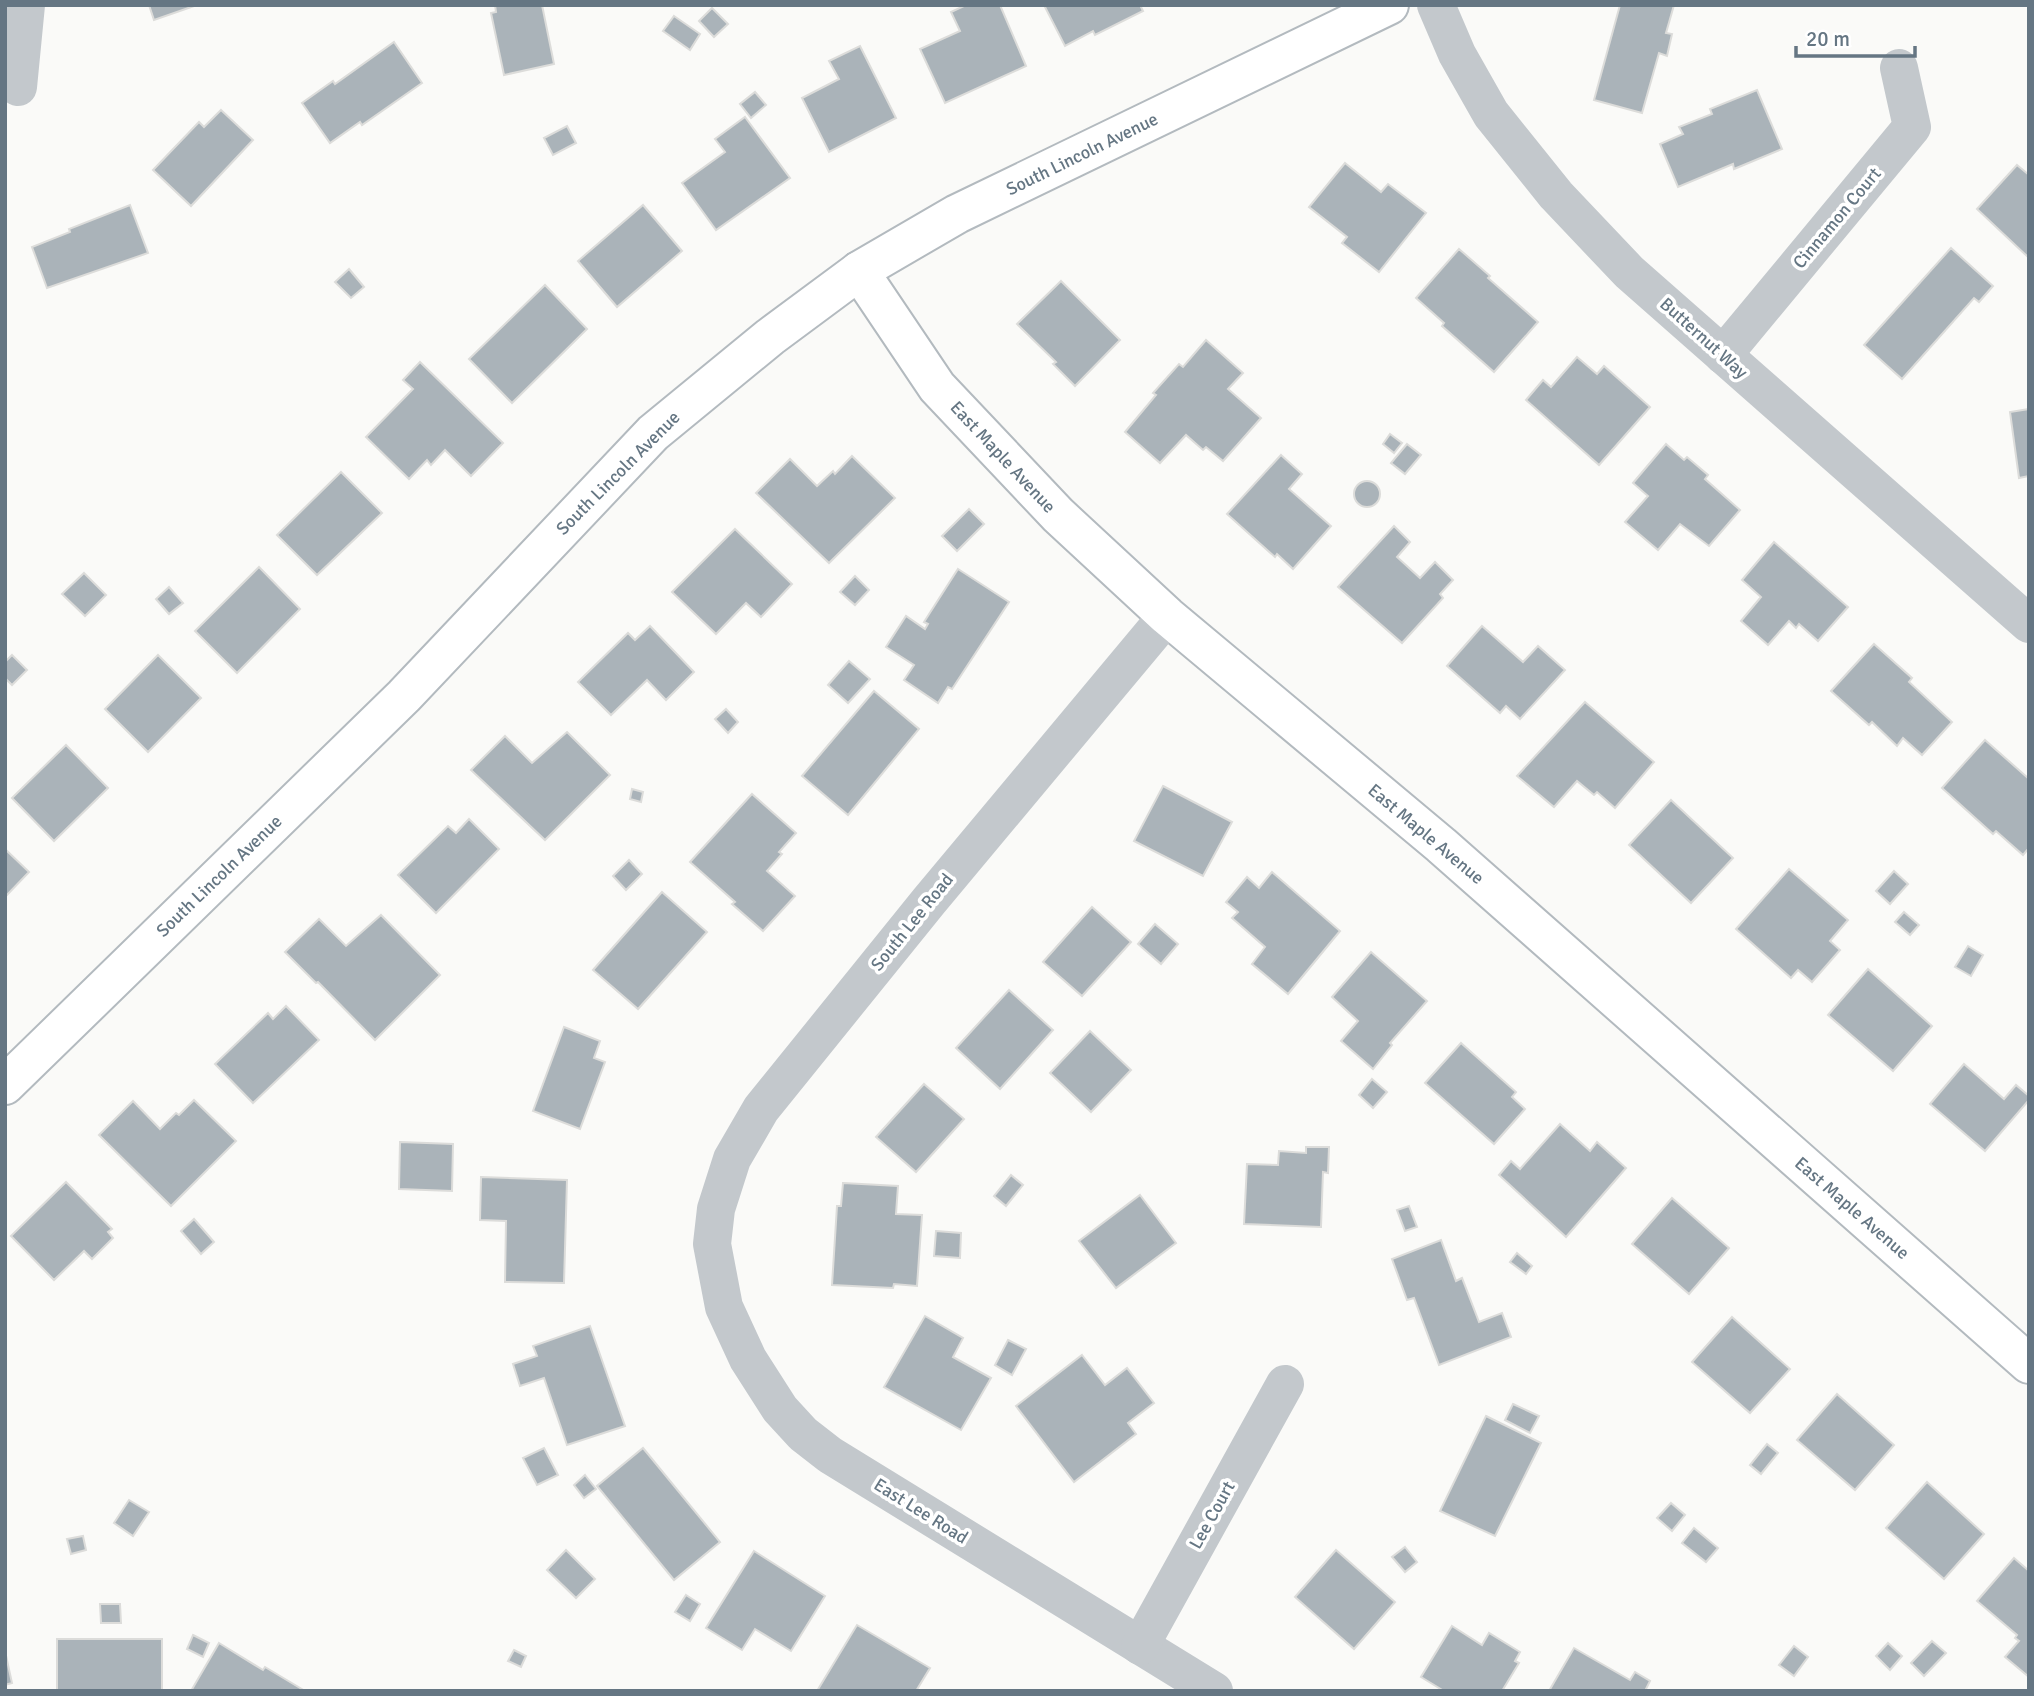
<svg xmlns="http://www.w3.org/2000/svg" width="2034" height="1696" font-family="Signika,sans-serif">
  <style>
    .building { fill: #aab3b9; stroke: #dcdcda; stroke-width: 2 }
    .lines { fill: none; stroke-linecap: round; stroke-linejoin: round }
    .secondary-casing { stroke: #b3babf; stroke-width: 42 }
    .street { stroke: #c3c8cc; stroke-width: 38 }
    .secondary { stroke: #fff; stroke-width: 38 }
    .labels { text-anchor: middle; stroke-width: 7; stroke-linejoin: round; paint-order: stroke }
    .street-label { font-size: 18px; fill: #657683; stroke: #fff }
  </style>
  <rect width="100%" height="100%" fill="#fafaf8"/>
  <g class="building">
    <path d="M149,5H197L154,20Z"/>
    <path d="M495,5H542L554,64L504,75L491,13L496,12Z"/>
    <path d="M966,5H1000L1026,66L945,103L920,49L960,31L951,12Z"/>
    <path d="M1044,5H1140L1143,11L1095,35L1093,31L1065,46Z"/>
    <path d="M1620,5H1674L1666,33L1672,34L1667,56L1659,53L1642,113L1594,100Z"/>
    <path d="M712,8L728,24L714,37L699,21Z"/>
    <path d="M674,16L700,34L690,50L663,31Z"/>
    <path d="M394,42L422,83L362,125L360,122L330,143L302,103L333,81L335,84Z"/>
    <path d="M860,46L896,118L829,152L802,98L839,79L829,61Z"/>
    <path d="M1757,90L1782,149L1734,169L1733,164L1678,187L1660,144L1683,134L1679,127L1712,114L1710,109Z"/>
    <path d="M755,92L766,105L751,118L740,104Z"/>
    <path d="M221,110L253,140L191,206L153,170L199,122L204,127Z"/>
    <path d="M745,117L790,178L716,230L682,183L725,152L715,139Z"/>
    <path d="M567,126L576,143L553,155L544,138Z"/>
    <path d="M1345,163L1381,192L1388,184L1426,213L1379,272L1342,243L1347,237L1309,207Z"/>
    <path d="M2017,165L2029,175V258L1977,209Z"/>
    <path d="M130,205L148,253L47,288L32,247L70,232L69,229Z"/>
    <path d="M643,205L682,251L617,307L578,261Z"/>
    <path d="M1951,248L1993,286L1979,302L1974,298L1902,379L1864,345Z"/>
    <path d="M1459,249L1490,276L1488,278L1538,322L1494,372L1442,326L1444,323L1416,298Z"/>
    <path d="M349,269L364,287L351,298L335,282Z"/>
    <path d="M1061,281L1120,340L1075,386L1053,364L1056,362L1017,324Z"/>
    <path d="M545,285L587,329L512,403L469,359Z"/>
    <path d="M1206,340L1243,373L1228,389L1261,418L1223,461L1206,447L1203,450L1186,435L1160,463L1125,432L1156,395L1153,393L1179,364L1183,367Z"/>
    <path d="M1577,357L1597,374L1604,366L1650,407L1599,465L1526,400L1543,380L1551,387Z"/>
    <path d="M420,362L503,443L471,476L445,450L431,465L427,460L409,479L366,437L413,389L403,380Z"/>
    <path d="M2029,409V476L2019,478L2010,412Z"/>
    <path d="M1390,434L1402,443L1394,453L1383,444Z"/>
    <path d="M1407,444L1421,455L1405,474L1391,463Z"/>
    <path d="M1666,444L1684,460L1687,457L1708,475L1705,479L1740,510L1709,546L1680,524L1658,550L1625,522L1648,496L1633,483Z"/>
    <path d="M1281,455L1302,474L1289,489L1331,526L1293,569L1277,554L1275,557L1227,514Z"/>
    <path d="M852,456L895,498L829,563L756,493L790,459L817,486L833,471L835,474Z"/>
    <path d="M341,472L382,513L317,575L277,535Z"/>
    <circle cx="1367" cy="494" r="13"/>
    <path d="M969,509L984,524L957,551L942,536Z"/>
    <path d="M1394,526L1410,542L1397,557L1420,578L1435,562L1453,580L1440,594L1443,598L1402,643L1338,587Z"/>
    <path d="M735,529L792,584L761,617L746,603L716,634L672,592Z"/>
    <path d="M1774,542L1848,607L1818,641L1799,624L1796,628L1789,621L1768,645L1741,621L1761,597L1742,580Z"/>
    <path d="M259,567L300,609L237,673L195,631Z"/>
    <path d="M958,569L1009,602L952,689L948,687L938,703L904,680L914,665L886,647L906,616L925,629L928,624L924,622Z"/>
    <path d="M84,573L106,595L85,616L62,594Z"/>
    <path d="M855,576L869,590L855,605L840,592Z"/>
    <path d="M169,587L183,603L169,614L156,599Z"/>
    <path d="M650,626L694,672L666,700L647,680L611,715L578,682L628,633L635,640Z"/>
    <path d="M1482,626L1523,662L1538,646L1565,670L1520,719L1506,706L1500,713L1447,666Z"/>
    <path d="M1874,644L1912,678L1909,682L1952,722L1922,755L1903,738L1897,746L1872,722L1869,725L1831,691Z"/>
    <path d="M12,655L27,670L12,685L5,678V662Z"/>
    <path d="M158,655L201,698L148,752L105,709Z"/>
    <path d="M849,661L870,679L848,703L828,685Z"/>
    <path d="M874,691L919,729L848,815L802,776Z"/>
    <path d="M1585,702L1654,762L1615,808L1597,792L1594,795L1577,781L1554,807L1517,776Z"/>
    <path d="M726,709L738,722L728,733L715,719Z"/>
    <path d="M567,732L610,775L545,840L471,770L505,736L532,763Z"/>
    <path d="M1985,740L2029,779V848L2023,855L1996,831L1993,834L1942,788Z"/>
    <path d="M66,745L108,788L54,841L12,798Z"/>
    <path d="M1163,786L1232,822L1203,876L1134,841Z"/>
    <path d="M632,789L643,792L641,802L630,799Z"/>
    <path d="M752,794L796,833L779,852L782,854L767,871L795,896L763,931L732,904L735,902L690,862Z"/>
    <path d="M1671,800L1733,858L1691,903L1629,845Z"/>
    <path d="M469,819L499,849L436,913L398,875L448,826L456,833Z"/>
    <path d="M5,849L29,872L5,897Z"/>
    <path d="M629,860L642,874L626,890L613,876Z"/>
    <path d="M1789,869L1848,920L1830,941L1840,950L1812,982L1798,970L1791,978L1736,929Z"/>
    <path d="M1894,871L1908,884L1890,904L1876,891Z"/>
    <path d="M1272,872L1340,931L1288,994L1252,964L1265,947L1232,918L1238,912L1226,902L1247,877L1259,888Z"/>
    <path d="M662,892L707,932L638,1009L593,970Z"/>
    <path d="M1092,907L1131,942L1082,996L1043,962Z"/>
    <path d="M1904,912L1919,925L1910,935L1895,922Z"/>
    <path d="M381,915L440,975L375,1040L318,982L316,983L285,952L319,919L346,946Z"/>
    <path d="M1155,924L1178,944L1161,964L1138,944Z"/>
    <path d="M1968,946L1983,955L1971,976L1955,967Z"/>
    <path d="M1371,952L1427,1001L1390,1043L1392,1045L1373,1069L1341,1041L1358,1021L1332,997Z"/>
    <path d="M1868,969L1932,1026L1893,1071L1828,1015Z"/>
    <path d="M1009,990L1053,1030L1000,1089L956,1048Z"/>
    <path d="M286,1006L319,1040L253,1103L215,1064L268,1013L273,1019Z"/>
    <path d="M564,1027L600,1041L594,1058L605,1062L580,1129L533,1111Z"/>
    <path d="M1090,1031L1131,1070L1091,1112L1050,1073Z"/>
    <path d="M1461,1043L1516,1092L1512,1097L1525,1109L1494,1144L1425,1083Z"/>
    <path d="M1964,1064L2004,1099L2016,1085L2029,1096V1100L1985,1151L1930,1104Z"/>
    <path d="M1372,1079L1387,1092L1373,1108L1359,1095Z"/>
    <path d="M924,1084L964,1119L916,1172L876,1137Z"/>
    <path d="M194,1100L236,1141L171,1206L99,1135L133,1101L160,1129L176,1113L179,1115Z"/>
    <path d="M1560,1124L1590,1151L1597,1142L1626,1168L1566,1237L1499,1175L1511,1161L1520,1169Z"/>
    <path d="M400,1142L453,1144L452,1191L399,1189Z"/>
    <path d="M1306,1147H1329L1328,1173L1323,1172L1321,1227L1244,1224L1247,1164L1278,1165L1279,1151L1306,1153Z"/>
    <path d="M1011,1175L1023,1185L1006,1206L994,1196Z"/>
    <path d="M481,1177L567,1180L564,1283L505,1282L506,1221L480,1220Z"/>
    <path d="M66,1182L112,1229L108,1232L113,1238L92,1259L84,1251L54,1280L11,1236Z"/>
    <path d="M843,1183L898,1186L896,1214L922,1215L917,1286L894,1284L893,1288L832,1285L837,1206H841Z"/>
    <path d="M1140,1195L1176,1243L1116,1288L1079,1241Z"/>
    <path d="M1672,1198L1729,1248L1689,1294L1632,1244Z"/>
    <path d="M1409,1206L1417,1227L1405,1231L1397,1210Z"/>
    <path d="M194,1219L214,1242L201,1254L181,1231Z"/>
    <path d="M936,1231L961,1233L960,1258L934,1256Z"/>
    <path d="M1441,1240L1456,1281L1462,1278L1479,1322L1502,1313L1511,1337L1439,1365L1414,1298L1407,1300L1392,1259Z"/>
    <path d="M1517,1253L1532,1266L1526,1274L1510,1262Z"/>
    <path d="M925,1316L963,1338L953,1357L991,1378L961,1430L884,1387Z"/>
    <path d="M1732,1317L1790,1369L1750,1413L1692,1362Z"/>
    <path d="M590,1326L625,1426L567,1445L544,1378L520,1386L513,1364L537,1356L533,1346Z"/>
    <path d="M1008,1340L1026,1349L1012,1375L995,1365Z"/>
    <path d="M1082,1355L1105,1385L1127,1368L1154,1403L1128,1423L1136,1434L1074,1482L1016,1406Z"/>
    <path d="M1837,1394L1894,1445L1855,1490L1797,1440Z"/>
    <path d="M1513,1404L1539,1416L1530,1433L1505,1420Z"/>
    <path d="M1486,1416L1541,1443L1495,1536L1440,1511Z"/>
    <path d="M1767,1444L1778,1453L1761,1474L1750,1465Z"/>
    <path d="M544,1448L558,1475L537,1485L523,1458Z"/>
    <path d="M643,1448L720,1542L674,1580L597,1486Z"/>
    <path d="M585,1475L596,1489L584,1498L574,1485Z"/>
    <path d="M1927,1482L1984,1534L1944,1579L1886,1528Z"/>
    <path d="M129,1500L149,1512L133,1536L114,1523Z"/>
    <path d="M1671,1503L1685,1515L1672,1531L1657,1518Z"/>
    <path d="M1694,1528L1718,1548L1706,1562L1682,1543Z"/>
    <path d="M83,1536L86,1550L71,1554L67,1539Z"/>
    <path d="M1405,1547L1417,1562L1405,1572L1392,1557Z"/>
    <path d="M566,1550L595,1579L576,1598L547,1570Z"/>
    <path d="M1336,1550L1395,1602L1354,1649L1295,1597Z"/>
    <path d="M754,1551L825,1596L791,1651L755,1629L742,1650L706,1628Z"/>
    <path d="M2014,1558L2029,1571V1677L2005,1657L2019,1641L2015,1638L2017,1635L1977,1601Z"/>
    <path d="M686,1595L700,1604L690,1621L675,1612Z"/>
    <path d="M100,1604H120L121,1623H101Z"/>
    <path d="M857,1625L930,1668L916,1691H817Z"/>
    <path d="M1452,1626L1482,1645L1489,1633L1520,1652L1515,1661L1519,1663L1502,1691H1444L1421,1677Z"/>
    <path d="M193,1635L209,1643L203,1657L187,1649Z"/>
    <rect x="57" y="1639" width="105" height="52"/>
    <path d="M1932,1641L1946,1653L1924,1676L1911,1663Z"/>
    <path d="M219,1643L263,1670L265,1667L305,1691H191Z"/>
    <path d="M1888,1643L1902,1656L1890,1670L1876,1656Z"/>
    <path d="M1794,1646L1808,1657L1794,1676L1779,1665Z"/>
    <path d="M1574,1648L1630,1680L1635,1672L1650,1681L1645,1691H1549Z"/>
    <path d="M514,1650L526,1656L521,1667L508,1661Z"/>
    <path d="M5,1651L12,1683L5,1685Z"/>
  </g>
  <g class="lines">
    <g class="secondary-casing">
      <g id="secondary">
        <path d="M859,271L937,387L1058,515L1167,616L1441,845L2029,1364"/>
        <path d="M5,1085L404,696L653,433L770,337L859,271L957,214L1389,5"/>
      </g>
    </g>
    <g class="street">
      <path d="M1436,5L1457,54L1491,114L1556,195L1629,272L2029,624"/>
      <path d="M18,87L26,5"/>
      <path d="M1723,355L1912,127L1899,68"/>
      <path d="M1167,616L929,901L761,1109L732,1159L716,1209L712,1244L724,1307L748,1359L780,1409L803,1434L830,1455L1214,1691"/>
      <path d="M1140,1646L1285,1384"/>
    </g>
    <use href="#secondary" class="secondary"/>
  </g>
  <g class="labels">
    <g class="street-label">
      <text transform="translate(1082 154) rotate(-26)" y="6">South Lincoln Avenue</text>
      <text transform="translate(1837 218) rotate(-50)" y="6">Cinnamon Court</text>
      <text transform="translate(1704 338) rotate(42)" y="6">Butternut Way</text>
      <text transform="translate(1003 457) rotate(47)" y="6">East Maple Avenue</text>
      <text transform="translate(618 473) rotate(-45)" y="6">South Lincoln Avenue</text>
      <text transform="translate(1426 834) rotate(40)" y="6">East Maple Avenue</text>
      <text transform="translate(219 876) rotate(-44)" y="6">South Lincoln Avenue</text>
      <text transform="translate(912 922) rotate(-51)" y="6">South Lee Road</text>
      <text transform="translate(1852 1208) rotate(41)" y="6">East Maple Avenue</text>
      <text transform="translate(921 1511) rotate(32)" y="6">East Lee Road</text>
      <text transform="translate(1212 1515) rotate(-61)" y="6">Lee Court</text>
    </g>
  </g>
  <rect width="2034" height="1696" fill="none" stroke="#657683" stroke-width="14"/>
  <path d="M1796 46v10h119v-10" fill="none" stroke="#657683" stroke-width="3.5"/>
  <text x="1806" y="46" font-size="21" fill="#657683" stroke="#ffffff" stroke-width="5" paint-order="stroke">20 m</text>
</svg>
